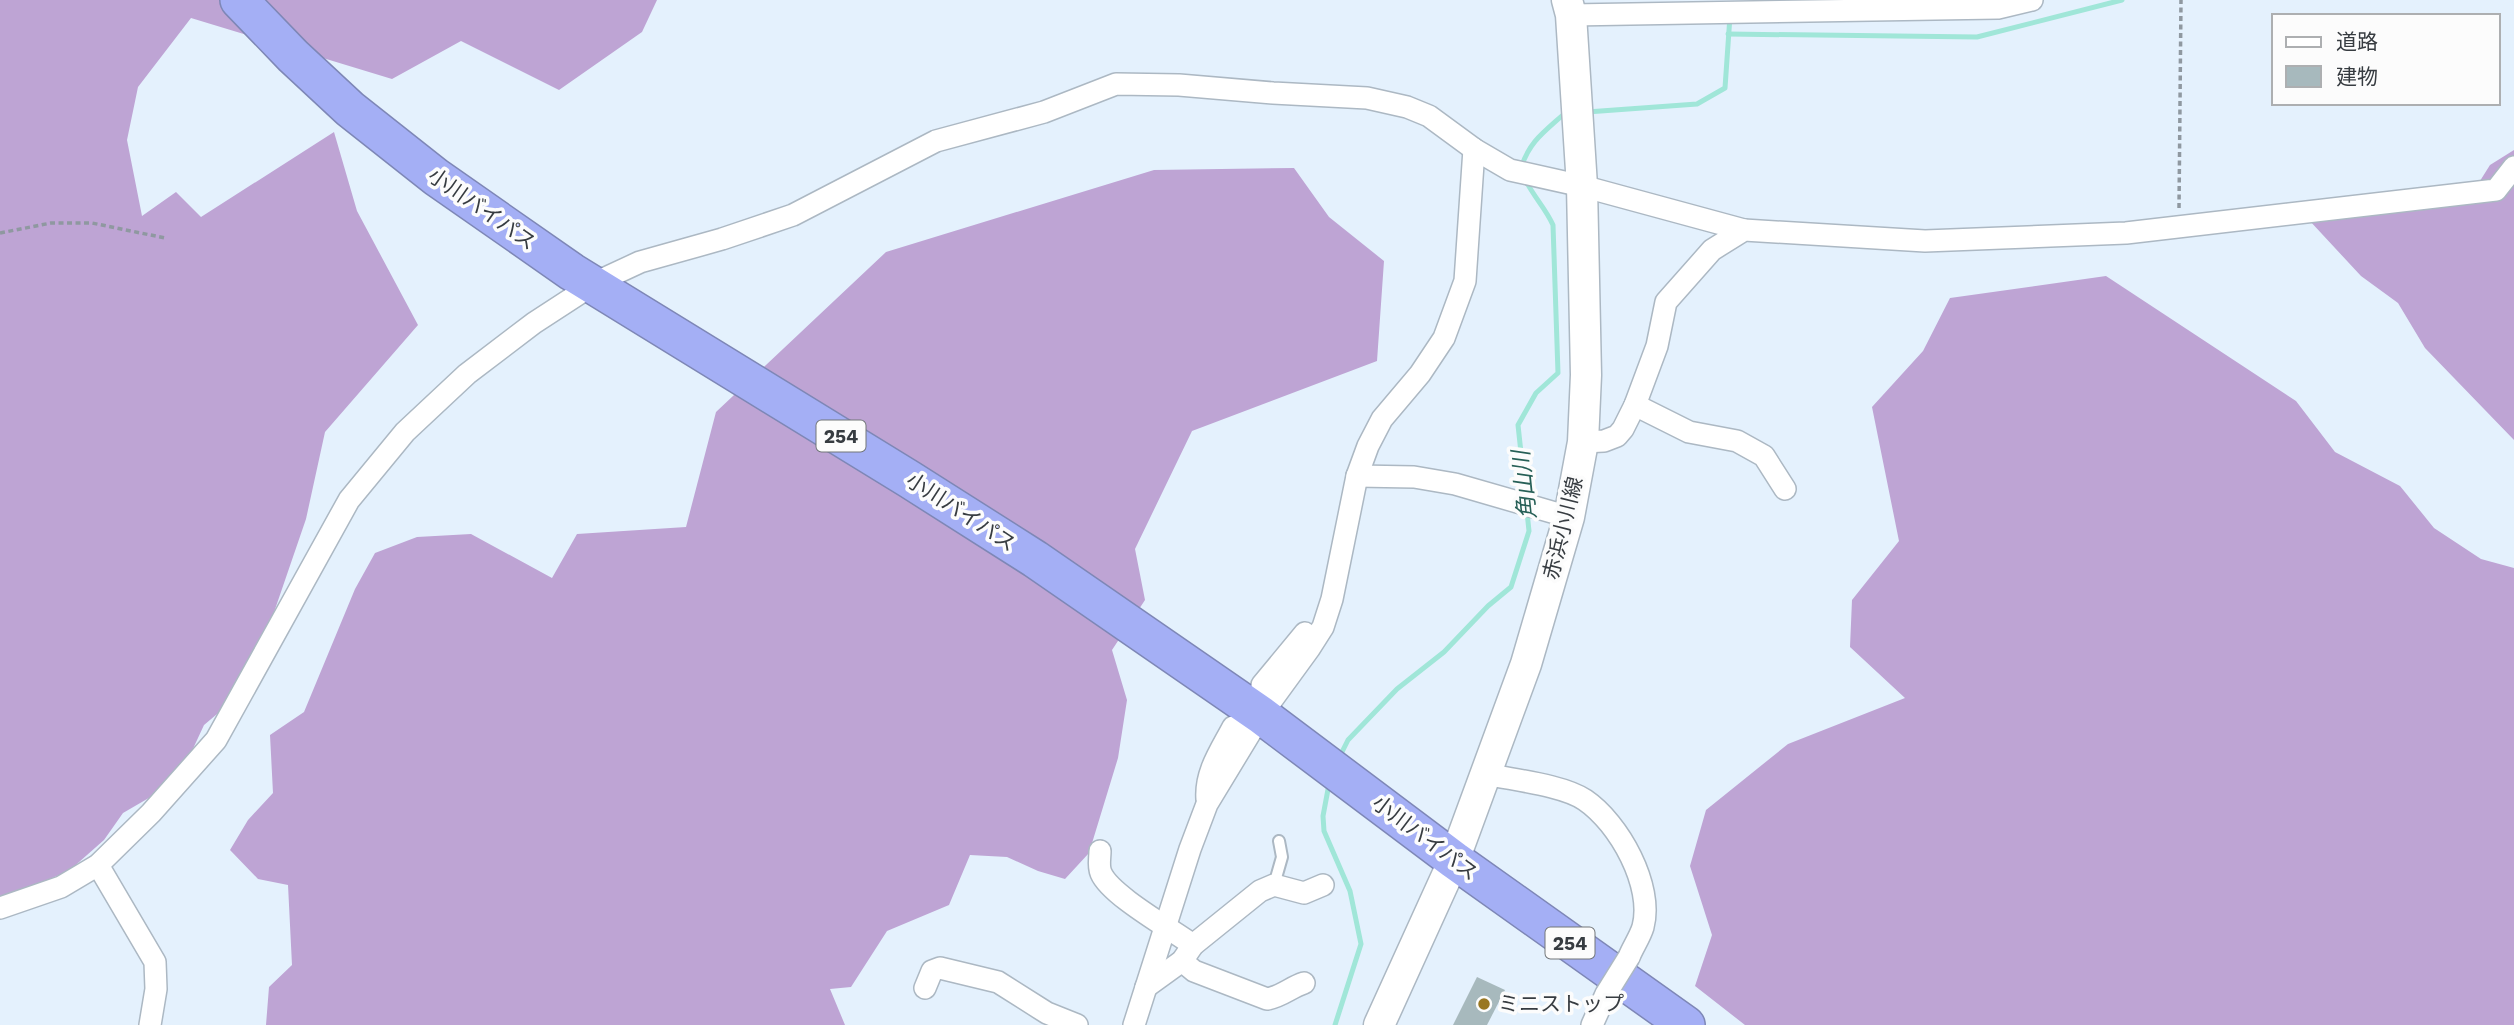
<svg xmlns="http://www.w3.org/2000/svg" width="2514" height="1025" font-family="'Work Sans','Noto Sans JP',sans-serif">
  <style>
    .forest { fill: #bea4d4 }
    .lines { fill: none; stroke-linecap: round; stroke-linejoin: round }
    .stream { stroke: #a0e6d8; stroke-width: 5 }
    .building { fill: #a7b9bd }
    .lane-casing { stroke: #acb8c3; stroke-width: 14 }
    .street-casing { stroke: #acb8c3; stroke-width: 24 }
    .secondary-casing { stroke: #acb8c3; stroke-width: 33 }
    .highway-casing { stroke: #7e87b6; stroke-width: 40 }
    .path { stroke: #8f98a0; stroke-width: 3.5; stroke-dasharray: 5 3.5; stroke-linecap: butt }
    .lane { stroke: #fff; stroke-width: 10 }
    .street { stroke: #fff; stroke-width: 21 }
    .secondary { stroke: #fff; stroke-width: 30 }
    .highway { stroke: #a4aff5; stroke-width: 37 }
    .street-bridge-casing { stroke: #acb8c3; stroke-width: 24; stroke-linecap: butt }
    .street-bridge { stroke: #fff; stroke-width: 21 }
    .poi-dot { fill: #997721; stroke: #fcfcfc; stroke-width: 2.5 }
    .labels { text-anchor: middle; stroke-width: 7; stroke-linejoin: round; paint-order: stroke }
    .shield { fill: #fcfcfc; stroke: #727679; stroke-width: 2 }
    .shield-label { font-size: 19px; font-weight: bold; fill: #373c41 }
    .street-label { font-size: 21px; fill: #373c41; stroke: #fcfcfc }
    .poi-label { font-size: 21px; fill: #373c41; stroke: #fcfcfc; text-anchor: start }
    .water-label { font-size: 23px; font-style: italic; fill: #265f56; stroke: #fcfcfc }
  </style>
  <rect width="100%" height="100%" fill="#e4f1fd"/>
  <g class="forest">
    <path d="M0,0H657L642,32L559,90L461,41L392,79L191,18L138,87L127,140L142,216L176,192L201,217L334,132L357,211L418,325L325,432L306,519L248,688L204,725L178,781L123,813L104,840L70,870L19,893L0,896Z"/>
    <path d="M2514,150V440L2425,348L2398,303L2361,276L2309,220L2468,200L2490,165Z"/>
    <path d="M1294,168L1329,217L1384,261L1377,361L1192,431L1135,549L1145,600L1112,650L1127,700L1118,758L1089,853L1065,879L1038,871L1007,857L970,855L949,905L887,931L851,987L830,989L845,1025H266L269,987L292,965L288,885L258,879L230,850L248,820L273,793L270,735L304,712L355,589L375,553L417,537L471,534L552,578L577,534L686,527L716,412L886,252L1154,170Z"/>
    <path d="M2106,276L2296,401L2335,452L2400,486L2434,528L2481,559L2514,568V1025H1745L1695,986L1712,935L1690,866L1706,810L1788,744L1905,698L1850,647L1852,600L1899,541L1872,407L1923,351L1950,298Z"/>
  </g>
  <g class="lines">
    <g class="stream">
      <path d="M1728,34L1977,37L2122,0"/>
      <path d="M1587,112L1697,104L1725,88L1730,16"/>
      <path d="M1521,168C1529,142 1544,132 1564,114L1567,113"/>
      <path d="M1526,499L1518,425L1536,393L1558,373L1553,225C1546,209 1534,197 1526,181"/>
      <path d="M1339,758L1348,740L1397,689L1444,652L1488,606L1511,587L1529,531L1527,512"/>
      <path d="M1329,784L1323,816L1324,831L1350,891L1361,944L1335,1025"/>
    </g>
  </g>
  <path class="building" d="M1477,977L1505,990L1487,1025H1453Z"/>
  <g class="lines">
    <g class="lane-casing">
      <path id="lane" d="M1274,885L1282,857L1279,841"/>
    </g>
    <g class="street-casing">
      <g id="street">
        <path d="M1571,15L1998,8L2032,0"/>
        <path d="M1635,405L1689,432L1737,441L1764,456L1785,489"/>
        <path d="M1583,442L1604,441L1617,436L1623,429L1635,405L1657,346L1666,302L1712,250L1744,230L1925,241L2126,233L2496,190L2514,167"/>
        <path d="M1357,476L1414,477L1455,484L1569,517"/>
        <path d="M1262,685L1305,633"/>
        <path d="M1486,774C1513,780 1563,785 1585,800C1619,823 1654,886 1643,927C1640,937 1633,947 1629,957"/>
        <path d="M1207,799C1205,772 1221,750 1233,727"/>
        <path d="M1100,851C1100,858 1098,866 1101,873C1110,895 1171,929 1193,945"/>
        <path d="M98,865L155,962L156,989L150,1025"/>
        <path d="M0,908L61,887L98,865L151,813L216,740L349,500L405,432L467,374L534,323L597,282L640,262L722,239L793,215L936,141L1044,112L1116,84L1179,85L1273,93L1367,98L1407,107L1429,116L1474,149L1510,170L1582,186L1744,230"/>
        <path d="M1182,961L1194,971L1267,999C1281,997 1291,987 1304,983"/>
        <path d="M1146,987L1182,961L1193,945L1260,891L1274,885L1304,893L1323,885"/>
        <path d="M925,988L932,971L940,968L998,982L1047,1013L1077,1025"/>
        <path d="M1134,1025L1190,849L1207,804L1261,715L1309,649L1323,627L1332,599L1357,476L1368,446L1382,419L1420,374L1444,338L1465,281L1474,149"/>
        <path d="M1592,1025L1606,994"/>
      </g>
    </g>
    <g class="secondary-casing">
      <path id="secondary" d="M1379,1025L1454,860L1526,664L1569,517L1583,442L1586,375L1582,186L1571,15L1567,0"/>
    </g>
    <g class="highway-casing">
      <path id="highway" d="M239,0L293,56L350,109L436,177L572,272L909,479L1035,559L1261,715L1454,860L1686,1025"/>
    </g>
    <g class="path">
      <path d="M2179,208L2181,0"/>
      <path d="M0,233L51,223H92L165,238"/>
    </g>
    <use href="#lane" class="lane"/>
    <use href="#street" class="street"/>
    <use href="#secondary" class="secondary"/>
    <use href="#highway" class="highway"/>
    <g class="street-bridge-casing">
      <path id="street-bridge" d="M1606,994L1629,957"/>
    </g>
    <use href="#street-bridge" class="street-bridge"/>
  </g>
  <circle class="poi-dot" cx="1484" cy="1004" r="7"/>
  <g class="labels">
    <g class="shield">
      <rect x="816.5" y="420.5" width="49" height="31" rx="5"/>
      <rect x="1545.5" y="927.5" width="49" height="31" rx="5"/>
    </g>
    <g class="shield-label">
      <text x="841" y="443">254</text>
      <text x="1570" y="950">254</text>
    </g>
    <g class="street-label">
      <text transform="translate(482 209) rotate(35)" y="7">小川バイパス</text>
      <text transform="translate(961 512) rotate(33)" y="7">小川バイパス</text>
      <text transform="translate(1563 528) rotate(-76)" y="7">赤浜小川線</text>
      <text transform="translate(1425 838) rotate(37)" y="7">小川バイパス</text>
    </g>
    <g class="poi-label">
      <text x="1498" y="1011">ミニストップ</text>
    </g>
    <g class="water-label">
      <text transform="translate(1524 485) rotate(-96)" y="8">角山川</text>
    </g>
  </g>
  <rect x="2272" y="14" width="228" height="91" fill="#fcfcfc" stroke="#adafb1" stroke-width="2"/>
  <rect x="2286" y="37" width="35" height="10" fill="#ffffff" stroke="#adafb1" stroke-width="2"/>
  <text x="2336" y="49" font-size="21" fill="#373c41">道路</text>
  <rect x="2286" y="66" width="35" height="21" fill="#a7b9bd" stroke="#adafb1" stroke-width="2"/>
  <text x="2336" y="84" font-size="21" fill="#373c41">建物</text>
</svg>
